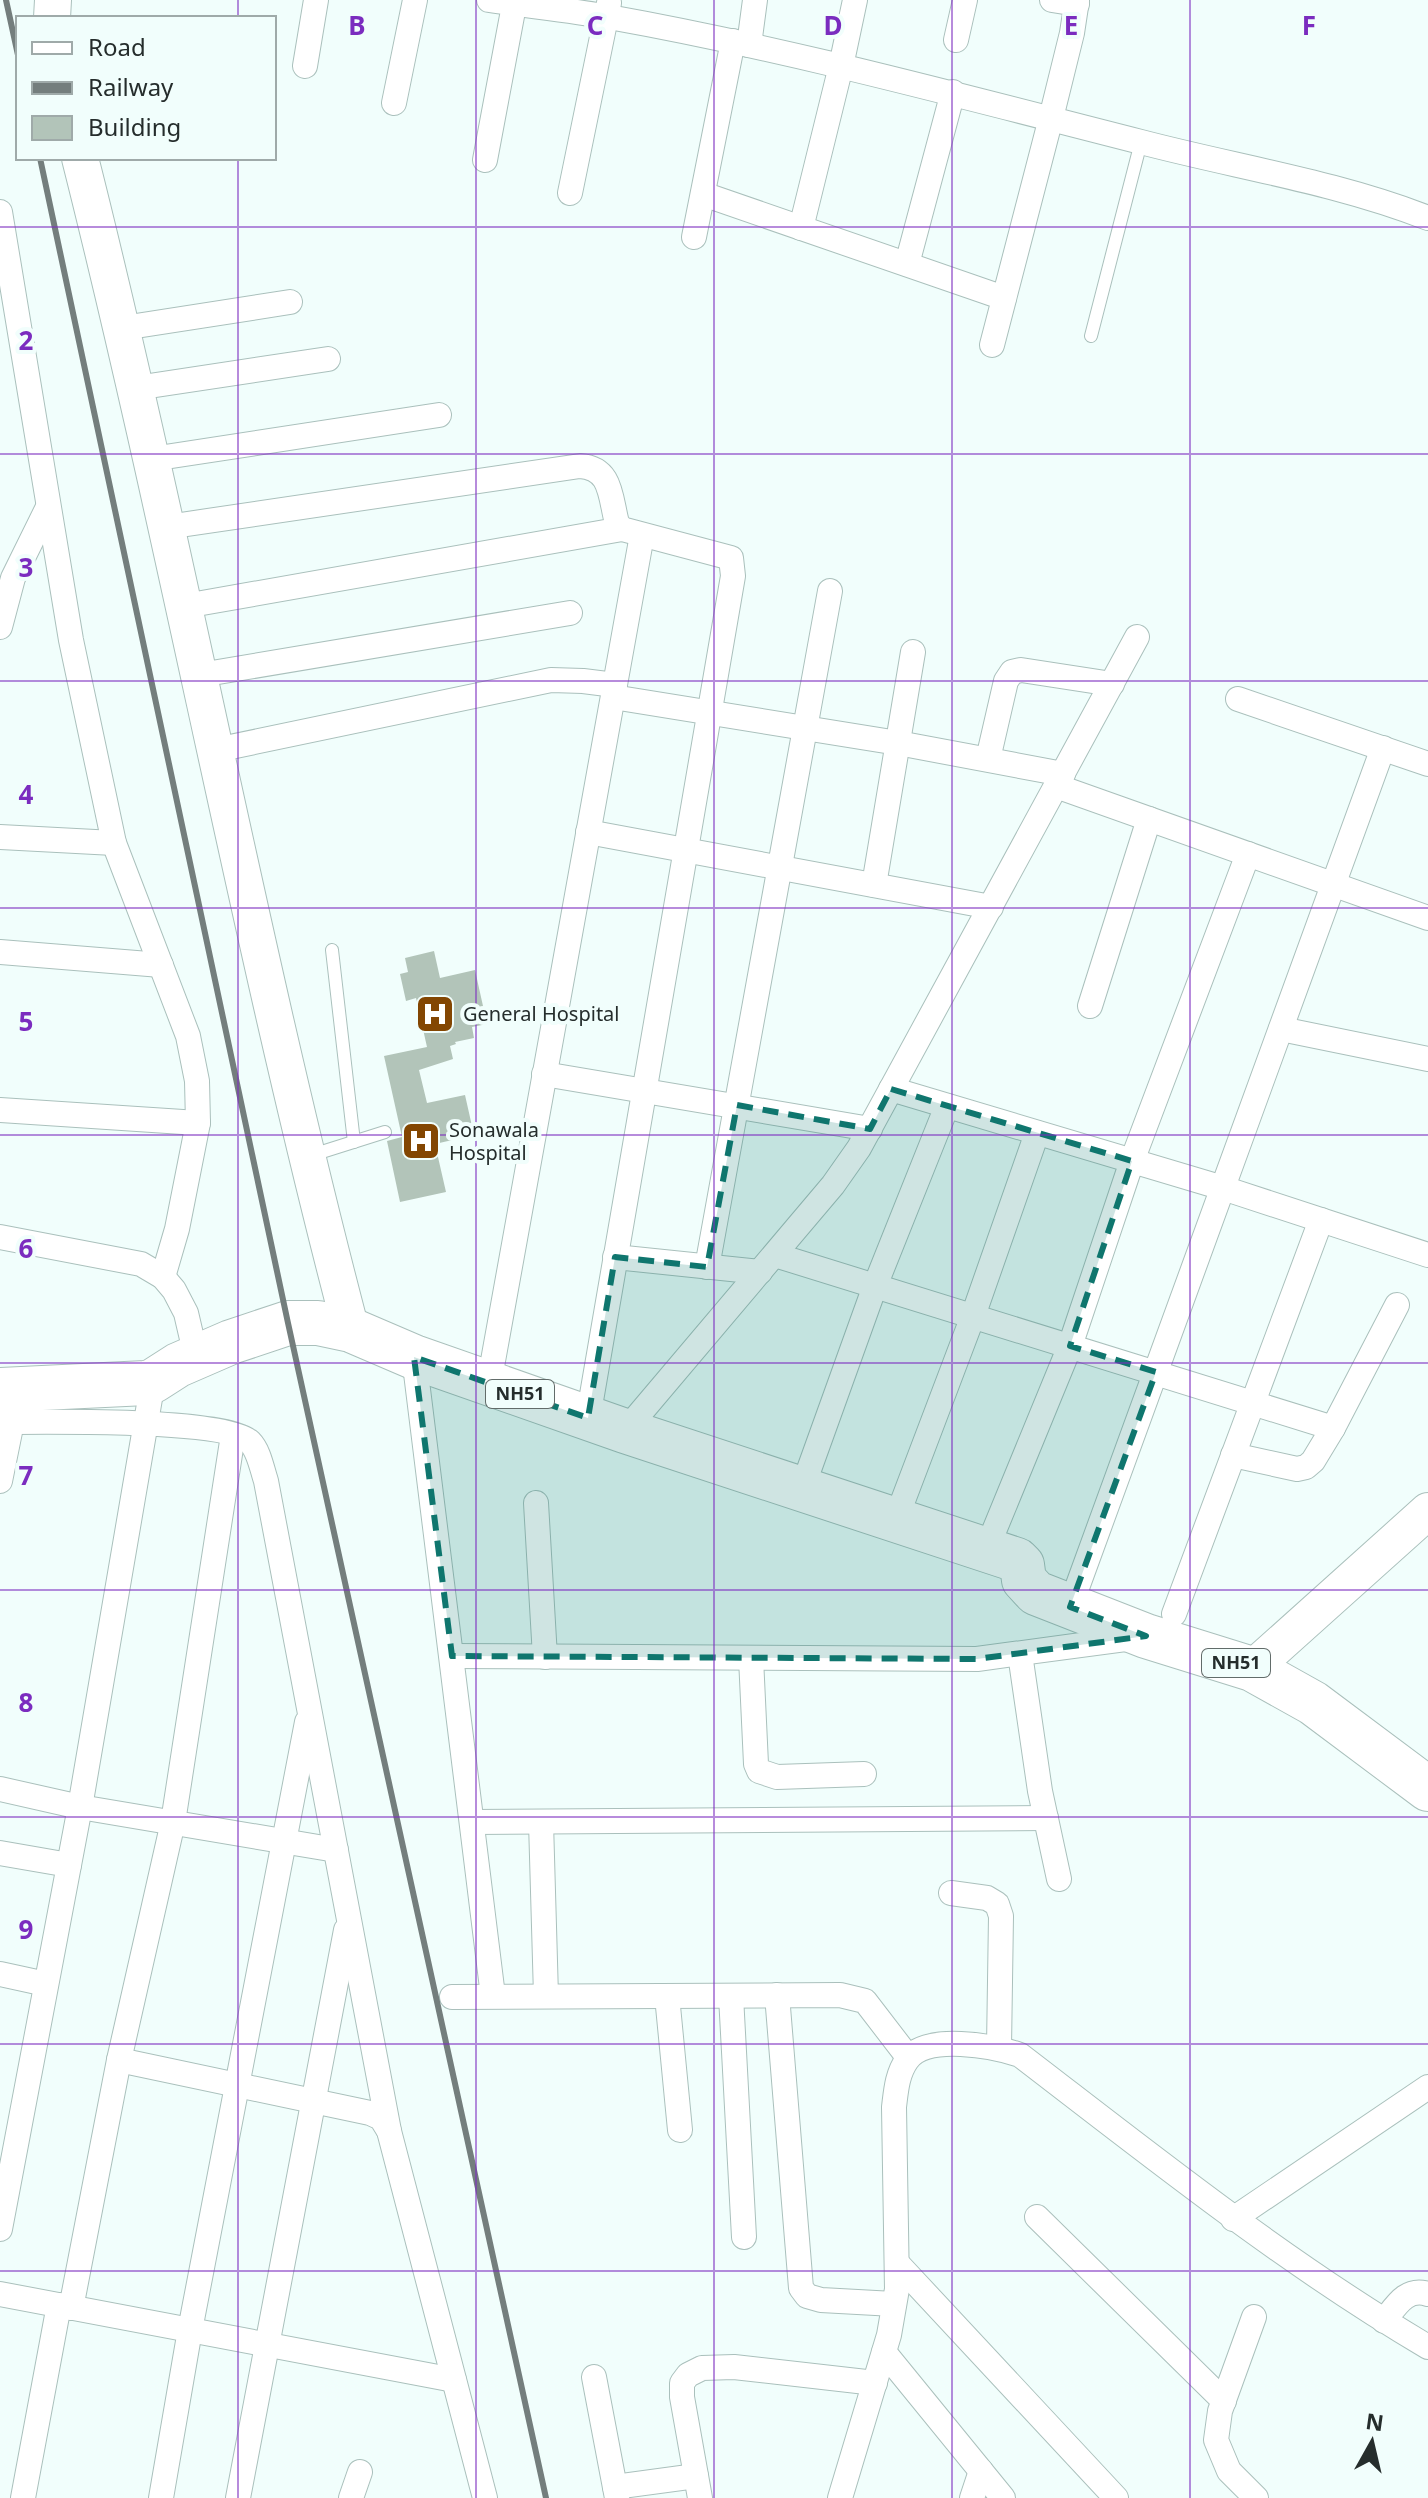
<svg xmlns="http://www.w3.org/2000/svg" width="1428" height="2498" font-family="'Noto Sans',sans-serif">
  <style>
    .building { fill: #b2c4b9 }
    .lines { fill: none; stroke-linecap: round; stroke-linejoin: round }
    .lane-casing { stroke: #aac0bc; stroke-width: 14 }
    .street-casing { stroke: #aac0bc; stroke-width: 26 }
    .secondary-casing { stroke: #aac0bc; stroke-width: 38 }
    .highway-casing { stroke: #aac0bc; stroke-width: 46 }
    .lane { stroke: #fff; stroke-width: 12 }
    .street { stroke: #fff; stroke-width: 24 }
    .secondary { stroke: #fff; stroke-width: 36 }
    .highway { stroke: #fff; stroke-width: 44 }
    .rail { stroke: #747e7d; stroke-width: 6 }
    .marked { fill: #0f766e; fill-opacity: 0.2; stroke: #0f766e; stroke-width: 6; stroke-dasharray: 16 10; stroke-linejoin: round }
    .grid { fill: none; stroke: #7b2cbf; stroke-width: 2; stroke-opacity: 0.55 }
    .labels { text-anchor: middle; stroke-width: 8; stroke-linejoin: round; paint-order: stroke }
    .shield { fill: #f1fefc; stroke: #626c6a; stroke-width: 2 }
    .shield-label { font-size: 18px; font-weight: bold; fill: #252d2c }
    .poi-label { font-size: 20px; fill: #252d2c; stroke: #f1fefc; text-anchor: start }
    .grid-label { font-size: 26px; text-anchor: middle; font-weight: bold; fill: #7b2cbf; stroke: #f1fefc; stroke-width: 8; stroke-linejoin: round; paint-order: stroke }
  </style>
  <rect width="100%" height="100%" fill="#f1fefc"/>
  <path class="building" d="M434,951L440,978L475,970L487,1024L472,1027L474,1038L455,1042L456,1044L450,1046L453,1059L419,1070L427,1103L465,1095L474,1135L435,1144L446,1192L400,1202L387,1141L402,1137L384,1056L427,1047L416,998L406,1001L400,974L408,972L405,958Z"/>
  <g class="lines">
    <g class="lane-casing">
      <g id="lane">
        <path d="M1091,336L1141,142"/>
        <path d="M332,950L354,1142"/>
        <path d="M309,1156L385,1132"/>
      </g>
    </g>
    <g class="street-casing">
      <g id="street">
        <path d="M489,0C529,6 569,10 609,17C788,49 964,97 1141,142C1236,167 1336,182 1428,218"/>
        <path d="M1052,0L1077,4"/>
        <path d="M956,40L965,0"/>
        <path d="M749,45L755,0"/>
        <path d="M305,66L316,0"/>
        <path d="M394,103L415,0"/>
        <path d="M485,160L515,0"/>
        <path d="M570,193L609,3"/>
        <path d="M703,194L1004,298"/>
        <path d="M0,212L71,640L114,843L188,1036L197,1081L198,1123L177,1229L163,1277"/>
        <path d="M801,228L841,66L855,0"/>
        <path d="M694,237L733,41"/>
        <path d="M907,264L953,92"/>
        <path d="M123,328L290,302"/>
        <path d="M992,345L1051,118L1072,33L1077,0"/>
        <path d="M136,388L328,359"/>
        <path d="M152,459L439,415"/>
        <path d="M167,527L580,466C612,468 610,497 617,523L622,529L731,558L733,576L588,1418"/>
        <path d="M185,606L622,529"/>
        <path d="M0,627L13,578L48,507"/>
        <path d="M200,675L570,613"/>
        <path d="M613,697L898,743L1063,774"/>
        <path d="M1238,699L1428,764"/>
        <path d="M216,750L551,680L583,681L615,685"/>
        <path d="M988,759L1006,681L1012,672L1021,670L1112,684"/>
        <path d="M1056,786L1428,918"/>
        <path d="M588,832L991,907"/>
        <path d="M0,837L114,843"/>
        <path d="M874,885L913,652"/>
        <path d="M0,952L161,965"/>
        <path d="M1090,1006L1149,819"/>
        <path d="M1281,1029L1428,1059"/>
        <path d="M544,1074L870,1129"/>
        <path d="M891,1089L1223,1188L1428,1255"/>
        <path d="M0,1110L198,1123"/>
        <path d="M0,1237L141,1264L163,1277L174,1290L186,1313L196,1356"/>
        <path d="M775,1255L1333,1428"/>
        <path d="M615,1257L760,1272"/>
        <path d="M707,1267L830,591"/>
        <path d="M414,1357L493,1996"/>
        <path d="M489,1383L642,535"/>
        <path d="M0,1422C41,1422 225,1418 250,1442C259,1451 262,1469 266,1481L389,2131"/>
        <path d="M625,1431L833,1185L859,1148L1137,637"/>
        <path d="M1233,1455L1297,1469L1306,1467L1313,1461L1333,1428L1397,1305"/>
        <path d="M0,1481L12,1422"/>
        <path d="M802,1489L875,1286L947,1106"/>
        <path d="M536,1503L545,1657"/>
        <path d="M896,1519L973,1316L1037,1133"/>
        <path d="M987,1548L1070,1346L1132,1161L1248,854"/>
        <path d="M1078,1585L1383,748"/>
        <path d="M1174,1614L1321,1220"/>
        <path d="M1020,1654L1040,1791L1059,1879"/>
        <path d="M452,1656L977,1659L1133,1638"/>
        <path d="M751,1658L756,1764L759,1771L777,1777L864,1774"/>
        <path d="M0,1789L80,1807L336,1850"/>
        <path d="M473,1822L1046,1818"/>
        <path d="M541,1822L546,1996"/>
        <path d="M0,1853L69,1865"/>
        <path d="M951,1893L987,1898L997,1904L1001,1916L999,2047"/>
        <path d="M0,1974L46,1984"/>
        <path d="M777,1995L801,2288L807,2296L821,2300L894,2304"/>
        <path d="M667,1996L680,2130"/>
        <path d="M731,1996L744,2237"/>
        <path d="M452,1997L840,1995L865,2001L908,2057"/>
        <path d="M119,2060L370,2113L381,2118L389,2131L485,2498"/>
        <path d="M1037,2217L1224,2401"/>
        <path d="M1233,2219L1428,2087"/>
        <path d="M0,2229L80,1807L153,1381"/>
        <path d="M897,2263L1116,2498"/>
        <path d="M0,2294L454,2380"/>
        <path d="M71,2308L119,2060L173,1822L233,1435"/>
        <path d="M1254,2317L1220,2411L1216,2440L1229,2471L1256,2498"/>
        <path d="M1384,2321C1396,2306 1406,2287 1428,2294"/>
        <path d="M884,2352L1003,2498"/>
        <path d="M594,2377L617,2498"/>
        <path d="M615,2487L696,2476"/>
        <path d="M23,2498L59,2305"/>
        <path d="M161,2498L190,2330L307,1722"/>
        <path d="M238,2498L346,1930"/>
        <path d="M351,2498L360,2472"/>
        <path d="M700,2498L682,2397V2383L688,2375L702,2368L734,2367L875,2383"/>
        <path d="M840,2498L889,2335L897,2289L894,2107C896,2091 897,2074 907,2060C926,2033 994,2046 1020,2055C1153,2157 1284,2262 1428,2347"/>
        <path d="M972,2498L981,2471"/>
      </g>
    </g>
    <g class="secondary-casing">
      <g id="secondary">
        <path d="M52,18L53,0"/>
        <path d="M80,158C178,547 249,943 351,1330"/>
        <path d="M1252,1669L1428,1511"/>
      </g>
    </g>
    <g class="highway-casing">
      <path id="highway" d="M0,1390L146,1383L153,1381L178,1365L231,1342L288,1323H318L351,1330L414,1357L625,1431L1017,1560L1022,1565L1024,1580L1036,1593L1146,1636L1252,1669L1313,1703L1428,1789"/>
    </g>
    <use href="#lane" class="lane"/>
    <use href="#street" class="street"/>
    <use href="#secondary" class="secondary"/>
    <use href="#highway" class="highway"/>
    <g class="rail">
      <path d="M6,0L18,55"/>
      <path d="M40,158L288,1323L546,2498"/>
    </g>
  </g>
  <path class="marked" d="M891,1089L1132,1161L1070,1346L1156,1372L1070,1607L1146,1636L977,1659L452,1656L414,1357L588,1418L615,1257L707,1267L737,1105L870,1129Z"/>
  <path class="grid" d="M238,0V18M476,0V2498M714,0V2498M952,0V2498M1190,0V2498M238,158V2498M0,227H1428M0,454H1428M0,681H1428M0,908H1428M0,1135H1428M0,1363H1428M0,1590H1428M0,1817H1428M0,2044H1428M0,2271H1428"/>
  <defs>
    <g id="hospital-square" transform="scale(2)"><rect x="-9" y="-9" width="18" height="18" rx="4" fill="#834602" stroke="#f1fefc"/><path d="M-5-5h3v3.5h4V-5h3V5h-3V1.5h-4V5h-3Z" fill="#fff"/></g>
  </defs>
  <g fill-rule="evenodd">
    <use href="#hospital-square" x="435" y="1014"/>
    <use href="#hospital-square" x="421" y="1141"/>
  </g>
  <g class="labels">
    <g class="shield">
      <rect x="486" y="1380" width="68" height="28" rx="6"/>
      <rect x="1202" y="1649" width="68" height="28" rx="6"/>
    </g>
    <g class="shield-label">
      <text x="520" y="1400">NH51</text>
      <text x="1236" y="1669">NH51</text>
    </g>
    <g class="poi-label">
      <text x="463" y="1021">General Hospital</text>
      <text x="449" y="1137">Sonawala<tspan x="449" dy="23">Hospital</tspan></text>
    </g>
  </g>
  <g class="grid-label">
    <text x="357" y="35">B</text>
    <text x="595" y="35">C</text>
    <text x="833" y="35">D</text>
    <text x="1071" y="35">E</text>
    <text x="1309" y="35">F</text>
    <text x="26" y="350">2</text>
    <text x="26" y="577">3</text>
    <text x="26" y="804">4</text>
    <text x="26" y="1031">5</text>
    <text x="26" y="1258">6</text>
    <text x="26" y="1485">7</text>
    <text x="26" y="1712">8</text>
    <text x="26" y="1939">9</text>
  </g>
  <rect x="16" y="16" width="260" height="144" fill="#f1fefc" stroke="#9faaa9" stroke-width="2"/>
  <rect x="32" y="42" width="40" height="12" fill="#ffffff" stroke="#9faaa9" stroke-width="2"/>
  <text x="88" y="56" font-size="24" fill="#252d2c">Road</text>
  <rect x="32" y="82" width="40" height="12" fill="#747e7d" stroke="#9faaa9" stroke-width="2"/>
  <text x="88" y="96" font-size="24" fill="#252d2c">Railway</text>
  <rect x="32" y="116" width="40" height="24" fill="#b2c4b9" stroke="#9faaa9" stroke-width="2"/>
  <text x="88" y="136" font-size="24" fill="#252d2c">Building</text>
  <g transform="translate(1372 2442) rotate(8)" stroke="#f1fefc" stroke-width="6" paint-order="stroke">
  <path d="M0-6L14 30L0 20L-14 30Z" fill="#252d2c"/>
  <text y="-12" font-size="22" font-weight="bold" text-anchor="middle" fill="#252d2c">N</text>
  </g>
</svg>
